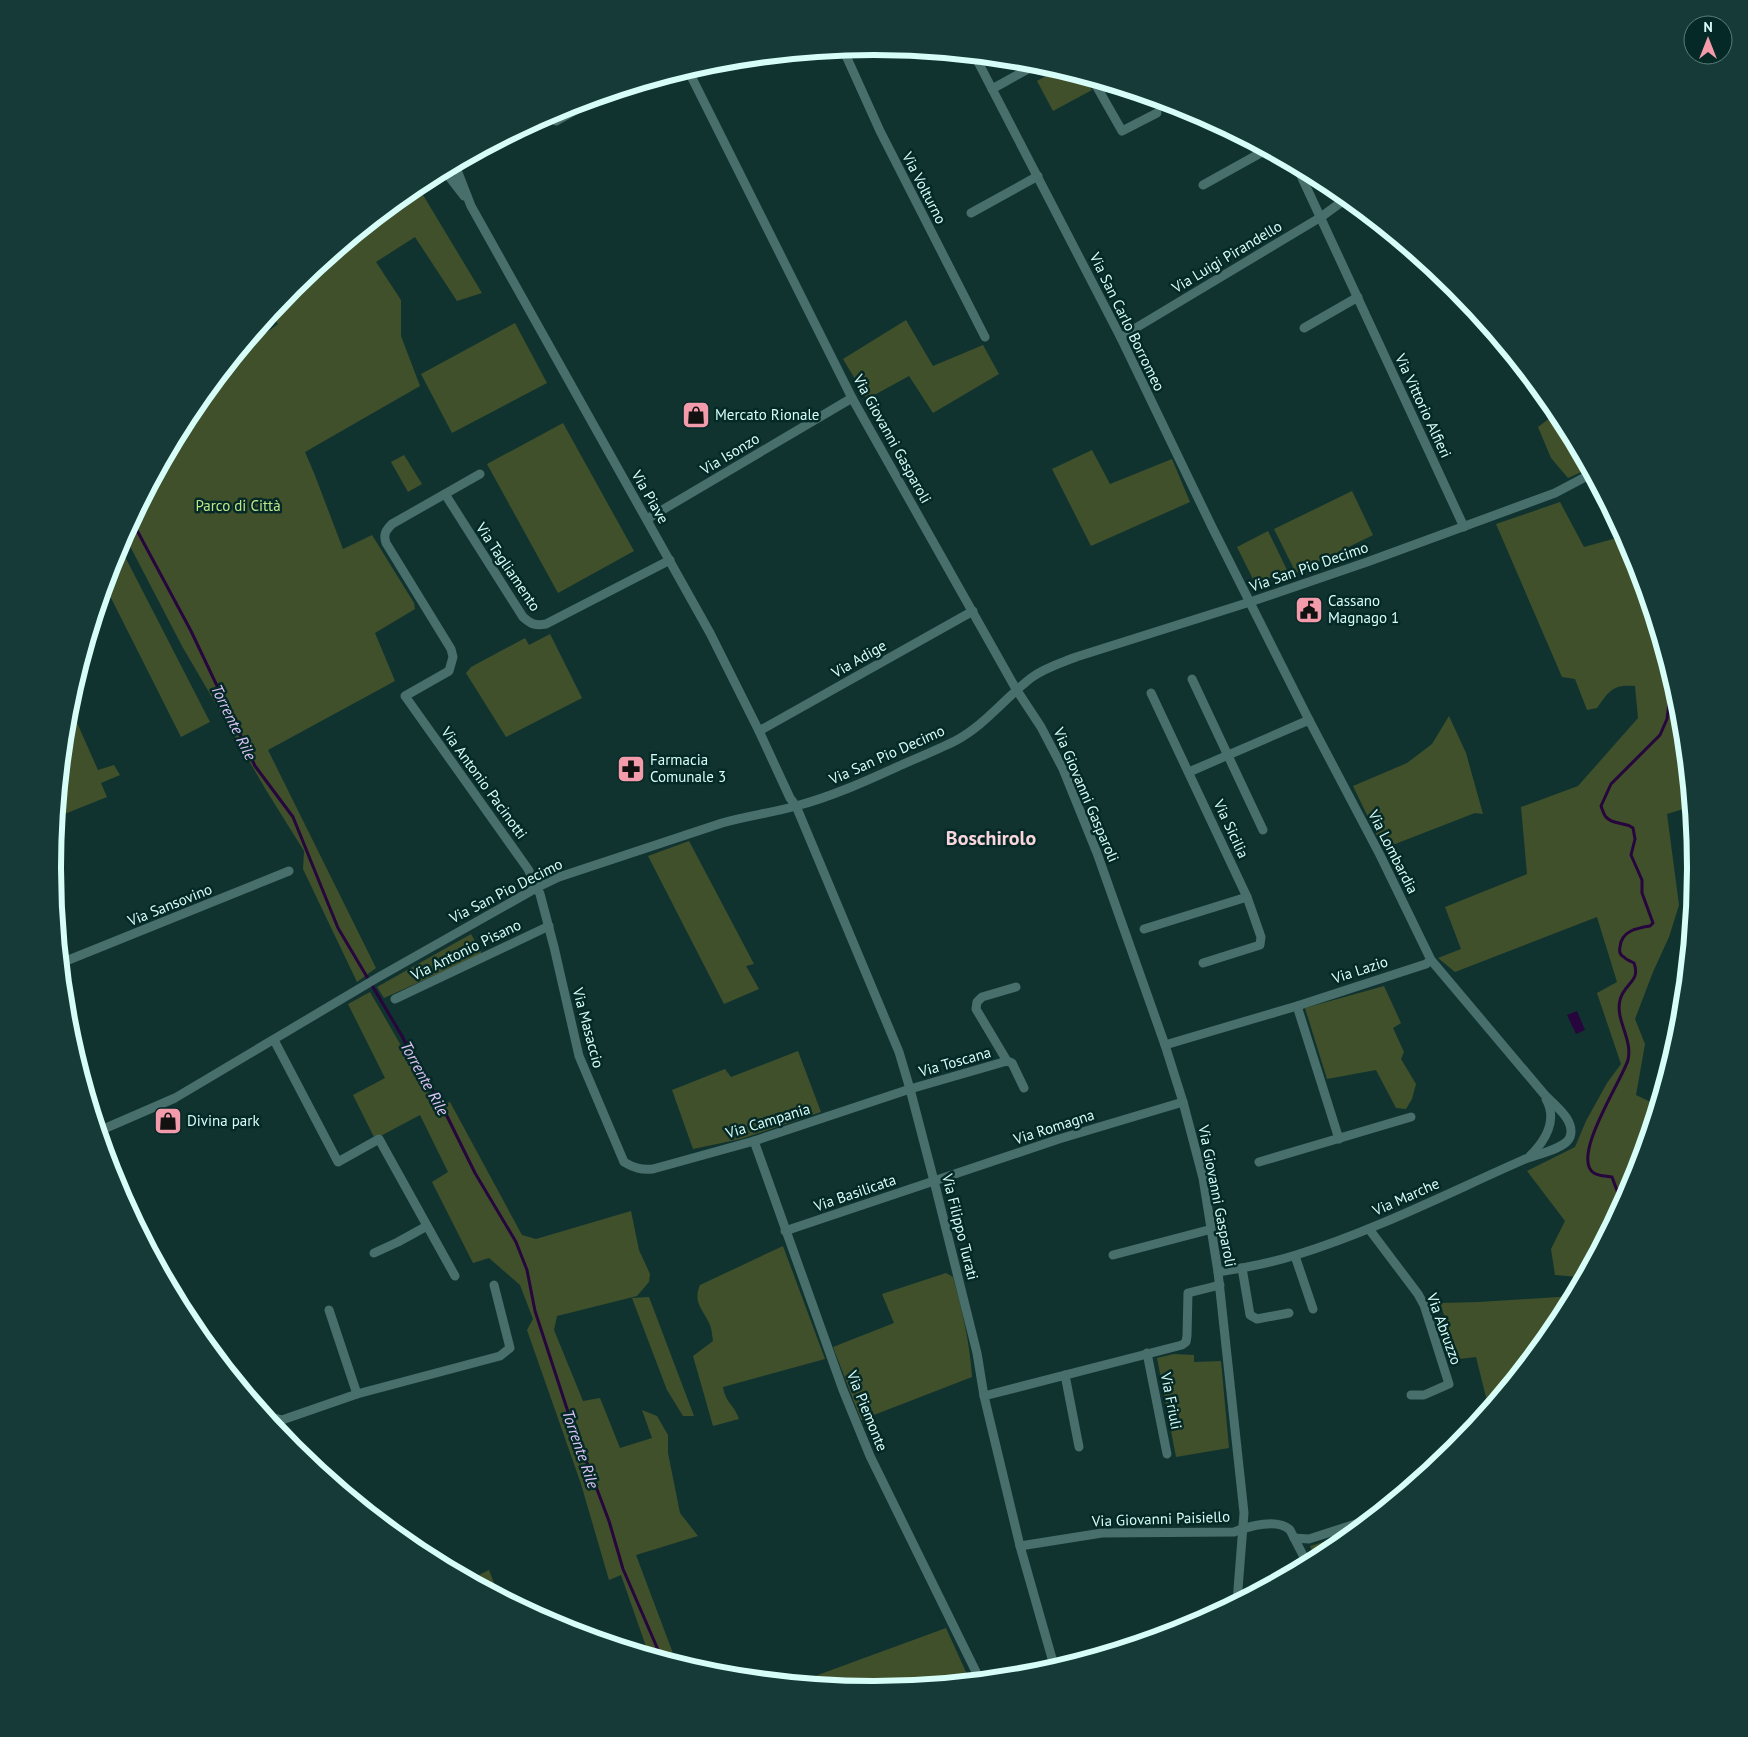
<svg xmlns="http://www.w3.org/2000/svg" width="1748" height="1737" font-family="'PT Sans',sans-serif">
  <style>
    .green { fill: #40502b }
    .water { fill: #27053d }
    .lines { fill: none; stroke-linecap: round; stroke-linejoin: round }
    .stream { stroke: #27053d; stroke-width: 3 }
    .minor { stroke: #486f6b; stroke-width: 9 }
    .labels { text-anchor: middle; stroke-width: 5; stroke-linejoin: round; paint-order: stroke }
    .street-label { font-size: 15px; fill: #d7fdf9; stroke: #052926 }
    .poi-label { font-size: 15px; fill: #d7fdf9; stroke: #052926; text-anchor: start }
    .park-label { font-size: 15px; fill: #bfe788; stroke: #052926 }
    .water-label { font-size: 16px; font-style: italic; fill: #dec4f9; stroke: #052926 }
    .district-label { font-size: 20px; font-weight: bold; fill: #f9d6db; stroke: #052926 }
    .rim { fill: none; stroke: #d7fdf9; stroke-width: 6 }
  </style>
  <rect width="100%" height="100%" fill="#103330"/>
  <g class="green">
    <path d="M1058,69L1083,77L1092,90L1053,111L1037,81Z"/>
    <path d="M417,185L482,293L457,301L415,237L376,262L401,300V336L420,386L305,452L314,473L343,549L372,535L414,603L415,609L375,633L395,681L268,750L376,968L357,982L303,869L304,851L266,790L182,646L131,548L125,534L190,411L255,333L258,339L278,324L271,314L293,287Z"/>
    <path d="M906,320L933,366L983,345L999,374L933,413L909,376L867,399L843,359Z"/>
    <path d="M515,323L547,383L452,433L421,374Z"/>
    <path d="M1558,412L1588,469L1568,478L1551,458L1538,427Z"/>
    <path d="M563,423L634,551L558,593L487,464Z"/>
    <path d="M1092,450L1110,484L1172,459L1190,502L1091,546L1052,469Z"/>
    <path d="M404,455L422,484L408,492L391,462Z"/>
    <path d="M1352,491L1373,535L1296,573L1274,529Z"/>
    <path d="M1560,502L1584,547L1624,536L1634,554L1681,708L1690,807L1667,814L1679,905L1669,937L1653,972L1635,1019L1645,1044L1636,1095L1657,1105L1634,1183L1581,1282L1579,1277L1555,1275L1551,1249L1565,1221L1527,1171L1575,1147L1586,1121L1607,1083L1621,1064L1597,993L1617,982L1597,917L1455,972L1438,958L1461,949L1445,907L1527,874L1521,807L1578,786L1638,718L1635,686C1613,684 1609,691 1597,708L1587,710L1575,679L1562,677L1496,524Z"/>
    <path d="M1268,531L1287,570L1256,585L1237,547Z"/>
    <path d="M119,545L210,722L181,737L105,586L114,554Z"/>
    <path d="M550,634L582,698L506,737L466,673L471,667L525,638L529,645Z"/>
    <path d="M69,705L98,770L114,765L120,775L101,783L107,797L57,817Z"/>
    <path d="M1449,716L1466,753L1483,814L1475,813L1390,846L1381,844L1353,786L1407,763L1432,744Z"/>
    <path d="M689,841L754,964L746,966L759,989L724,1004L648,856Z"/>
    <path d="M471,934L482,954L384,998L377,987Z"/>
    <path d="M1384,986L1401,1023L1393,1028L1404,1052L1401,1059L1416,1084L1412,1099L1406,1109L1396,1108L1376,1070L1327,1079L1305,1008Z"/>
    <path d="M370,992L436,1106L450,1102L522,1235L536,1239L631,1211L639,1250L650,1274L649,1282L637,1296L557,1316L554,1330L583,1401L600,1398L620,1448L652,1438L642,1410L657,1416L668,1435V1453L680,1513L698,1536L636,1555L677,1664L649,1655L621,1575L609,1580L581,1484L527,1330L533,1319L520,1285L489,1258L473,1263L432,1182L448,1172L420,1115L375,1139L353,1095L385,1078L348,1004Z"/>
    <path d="M798,1051L821,1112L741,1139L693,1149L672,1090L725,1069L731,1077Z"/>
    <path d="M783,1246L825,1359L723,1387C726,1404 734,1404 739,1419L713,1426L693,1356L713,1341C712,1336 712,1330 710,1325C704,1310 692,1303 700,1285Z"/>
    <path d="M946,1273L953,1277C962,1310 970,1343 972,1377L861,1420L833,1347L894,1323L882,1294Z"/>
    <path d="M1574,1296L1558,1326L1489,1409L1476,1357L1459,1359L1440,1303L1479,1302Z"/>
    <path d="M649,1297L694,1416H683L667,1390L632,1298Z"/>
    <path d="M1174,1354L1194,1355V1362L1221,1361L1229,1448L1176,1457L1157,1358Z"/>
    <path d="M1354,1533L1331,1552L1316,1560L1310,1546Z"/>
    <path d="M489,1570L499,1596L469,1580Z"/>
    <path d="M946,1628L970,1681L874,1691L796,1683Z"/>
  </g>
  <path class="water" d="M1577,1011L1585,1030L1576,1034L1567,1015Z"/>
  <g class="lines">
    <g class="stream">
      <path d="M132,521L191,631L255,766L293,817L338,928L402,1036L417,1066L441,1104L475,1173L516,1242L527,1270L535,1311L570,1418L609,1521L623,1569L662,1659"/>
      <path d="M1622,1204L1612,1177C1607,1176 1598,1176 1594,1173C1570,1158 1622,1080 1628,1060C1633,1039 1615,1020 1620,1000C1624,983 1641,982 1634,963C1631,961 1626,960 1624,957C1620,955 1619,951 1620,947C1621,931 1637,928 1650,926L1653,923L1642,893V880L1631,855L1635,839L1633,828C1626,822 1612,825 1606,817C1604,815 1602,809 1601,806L1611,784L1660,735L1667,719L1672,681"/>
    </g>
    <g class="minor">
      <path d="M843,49L880,131L985,337"/>
      <path d="M975,56L1121,338L1212,527L1309,720L1380,855L1431,960L1544,1094C1554,1105 1576,1120 1570,1137C1566,1149 1534,1155 1523,1160C1448,1193 1374,1231 1296,1255C1271,1263 1244,1268 1218,1272"/>
      <path d="M688,70L852,398L1016,689L1041,727L1063,769L1097,853L1165,1045L1183,1102L1203,1178L1218,1272L1244,1513L1237,1602"/>
      <path d="M1093,80L1122,131L1157,113"/>
      <path d="M992,89L1039,63"/>
      <path d="M556,121L601,96"/>
      <path d="M455,165L471,206L710,633L759,731L790,798L796,806L899,1052L910,1089L934,1181L977,1353L984,1396L1020,1546L1055,1669"/>
      <path d="M1297,167L1464,527"/>
      <path d="M444,170L464,196"/>
      <path d="M1203,185L1266,150"/>
      <path d="M971,213L1038,176"/>
      <path d="M1304,328L1358,297"/>
      <path d="M1121,338L1129,332L1321,217L1347,198"/>
      <path d="M480,474L392,524C386,530 383,534 386,543L451,649L453,657L449,671L405,696L528,869L540,894L554,947L579,1056L624,1162C634,1168 641,1170 653,1169L754,1141L910,1089L1007,1061"/>
      <path d="M445,494L523,617C531,624 535,626 546,624L670,560"/>
      <path d="M647,519L852,398"/>
      <path d="M1192,679L1263,830"/>
      <path d="M1151,693L1247,897L1261,937L1260,945L1203,963"/>
      <path d="M759,731L973,611"/>
      <path d="M1189,772L1309,720"/>
      <path d="M1144,929L1247,897"/>
      <path d="M61,963L289,871"/>
      <path d="M1016,987L982,997L977,1002L976,1009L1007,1061L1012,1063L1024,1088"/>
      <path d="M395,999L549,926"/>
      <path d="M1297,1006L1339,1139"/>
      <path d="M274,1040L338,1162L379,1139L455,1276"/>
      <path d="M1165,1045L1297,1006L1426,964L1431,960"/>
      <path d="M99,1131L175,1098L377,978L538,887L559,877L722,823C746,816 771,813 796,806C831,797 866,781 899,766C917,758 937,750 955,741C984,726 1005,698 1031,678C1044,668 1061,663 1076,657L1250,602L1367,562L1555,493L1591,474"/>
      <path d="M754,1141L843,1390L870,1456L980,1680"/>
      <path d="M1530,1156C1545,1141 1558,1120 1546,1099"/>
      <path d="M1259,1162L1411,1117"/>
      <path d="M1369,1229L1418,1294L1424,1305L1449,1384L1424,1395H1411"/>
      <path d="M785,1231L1059,1139L1183,1102"/>
      <path d="M374,1253L398,1242L427,1226"/>
      <path d="M1113,1255L1212,1229"/>
      <path d="M1295,1256L1313,1309"/>
      <path d="M1242,1268L1250,1315L1257,1319L1289,1313"/>
      <path d="M329,1310L357,1394"/>
      <path d="M1147,1353L1167,1454"/>
      <path d="M1065,1375L1079,1447"/>
      <path d="M984,1396L1182,1345L1186,1342L1187,1336L1188,1293L1220,1285"/>
      <path d="M264,1415L282,1420L357,1394L500,1356L510,1348L494,1285"/>
      <path d="M1294,1538L1309,1539L1371,1519"/>
      <path d="M1020,1546L1102,1533L1234,1532C1249,1526 1278,1518 1290,1530L1308,1565"/>
    </g>
  </g>
  <defs>
    <g id="shop-square" transform="scale(1.4375)"><rect x="-9" y="-9" width="18" height="18" rx="4" fill="#f39aab" stroke="#052926"/><path d="M-5-2.5h2.3a2.7 3.5 0 0 1 5.4 0H5L5.5 6h-11ZM-1.5-2.5h3a1.5 2.3 0 0 0-3 0Z" fill="#111"/></g>
    <g id="civic-square" transform="scale(1.4375)"><rect x="-9" y="-9" width="18" height="18" rx="4" fill="#f39aab" stroke="#052926"/><path d="M-.6-6.5H3V-4.5H.6V-3L4-1V1h2V6H-6V1h2V-1L-.6-3ZM-1.2 2.5V6h2.4V2.5Z" fill="#111"/></g>
    <g id="pharmacy-square" transform="scale(1.4375)"><rect x="-9" y="-9" width="18" height="18" rx="4" fill="#f39aab" stroke="#052926"/><path d="M-2-6h4v4h4v4h-4v4h-4v-4h-4v-4h4Z" fill="#111"/></g>
  </defs>
  <g fill-rule="evenodd">
    <use href="#shop-square" x="696" y="415"/>
    <use href="#civic-square" x="1309" y="610"/>
    <use href="#pharmacy-square" x="631" y="769"/>
    <use href="#shop-square" x="168" y="1121"/>
  </g>
  <g class="labels">
    <g class="street-label">
      <text transform="translate(924 188) rotate(63)" y="5">Via Volturno</text>
      <text transform="translate(1227 257) rotate(-31)" y="5">Via Luigi Pirandello</text>
      <text transform="translate(1127 322) rotate(64)" y="5">Via San Carlo Borromeo</text>
      <text transform="translate(1423 406) rotate(65)" y="5">Via Vittorio Alfieri</text>
      <text transform="translate(892 439) rotate(61)" y="5">Via Giovanni Gasparoli</text>
      <text transform="translate(730 454) rotate(-31)" y="5">Via Isonzo</text>
      <text transform="translate(650 497) rotate(60)" y="5">Via Piave</text>
      <text transform="translate(508 567) rotate(56)" y="5">Via Tagliamento</text>
      <text transform="translate(1309 567) rotate(-19)" y="5">Via San Pio Decimo</text>
      <text transform="translate(859 659) rotate(-30)" y="5">Via Adige</text>
      <text transform="translate(887 755) rotate(-24)" y="5">Via San Pio Decimo</text>
      <text transform="translate(484 783) rotate(54)" y="5">Via Antonio Pacinotti</text>
      <text transform="translate(1086 795) rotate(67)" y="5">Via Giovanni Gasparoli</text>
      <text transform="translate(1231 829) rotate(65)" y="5">Via Sicilia</text>
      <text transform="translate(1393 852) rotate(63)" y="5">Via Lombardia</text>
      <text transform="translate(506 891) rotate(-27)" y="5">Via San Pio Decimo</text>
      <text transform="translate(170 905) rotate(-22)" y="5">Via Sansovino</text>
      <text transform="translate(466 950) rotate(-26)" y="5">Via Antonio Pisano</text>
      <text transform="translate(1360 970) rotate(-18)" y="5">Via Lazio</text>
      <text transform="translate(588 1028) rotate(75)" y="5">Via Masaccio</text>
      <text transform="translate(955 1062) rotate(-16)" y="5">Via Toscana</text>
      <text transform="translate(768 1121) rotate(-17)" y="5">Via Campania</text>
      <text transform="translate(1054 1127) rotate(-18)" y="5">Via Romagna</text>
      <text transform="translate(855 1193) rotate(-19)" y="5">Via Basilicata</text>
      <text transform="translate(1217 1196) rotate(79)" y="5">Via Giovanni Gasparoli</text>
      <text transform="translate(1406 1197) rotate(-24)" y="5">Via Marche</text>
      <text transform="translate(960 1227) rotate(76)" y="5">Via Filippo Turati</text>
      <text transform="translate(1444 1329) rotate(70)" y="5">Via Abruzzo</text>
      <text transform="translate(1171 1401) rotate(79)" y="5">Via Friuli</text>
      <text transform="translate(867 1411) rotate(68)" y="5">Via Piemonte</text>
      <text transform="translate(1161 1519) rotate(-2)" y="5">Via Giovanni Paisiello</text>
    </g>
    <g class="poi-label">
      <text x="715" y="420">Mercato Rionale</text>
      <text x="1328" y="606">Cassano<tspan x="1328" dy="17">Magnago 1</tspan></text>
      <text x="650" y="765">Farmacia<tspan x="650" dy="17">Comunale 3</tspan></text>
      <text x="187" y="1126">Divina park</text>
    </g>
    <g class="park-label">
      <text x="238" y="511">Parco di Città</text>
    </g>
    <g class="water-label">
      <text transform="translate(234 722) rotate(64)" y="6">Torrente Rile</text>
      <text transform="translate(425 1078) rotate(61)" y="6">Torrente Rile</text>
      <text transform="translate(581 1449) rotate(71)" y="6">Torrente Rile</text>
    </g>
    <g class="district-label">
      <text x="991" y="845">Boschirolo</text>
    </g>
  </g>
  <path d="M0 0H1748V1737H0ZM61 868a813 813 0 1 1 1626 0a813 813 0 1 1-1626 0Z" fill="#163a37" fill-rule="evenodd"/>
  <path class="rim" d="M61 868a813 813 0 1 1 1626 0a813 813 0 1 1-1626 0Z"/>
  <g transform="translate(1708 40)"><circle r="24" fill="#052926" stroke="#597e7a"/>
  <path d="M0-4L9 19L0 12L-9 19Z" fill="#f39aab"/>
  <text y="-8" font-size="14" font-weight="bold" text-anchor="middle" fill="#d7fdf9">N</text>
  </g>
</svg>
